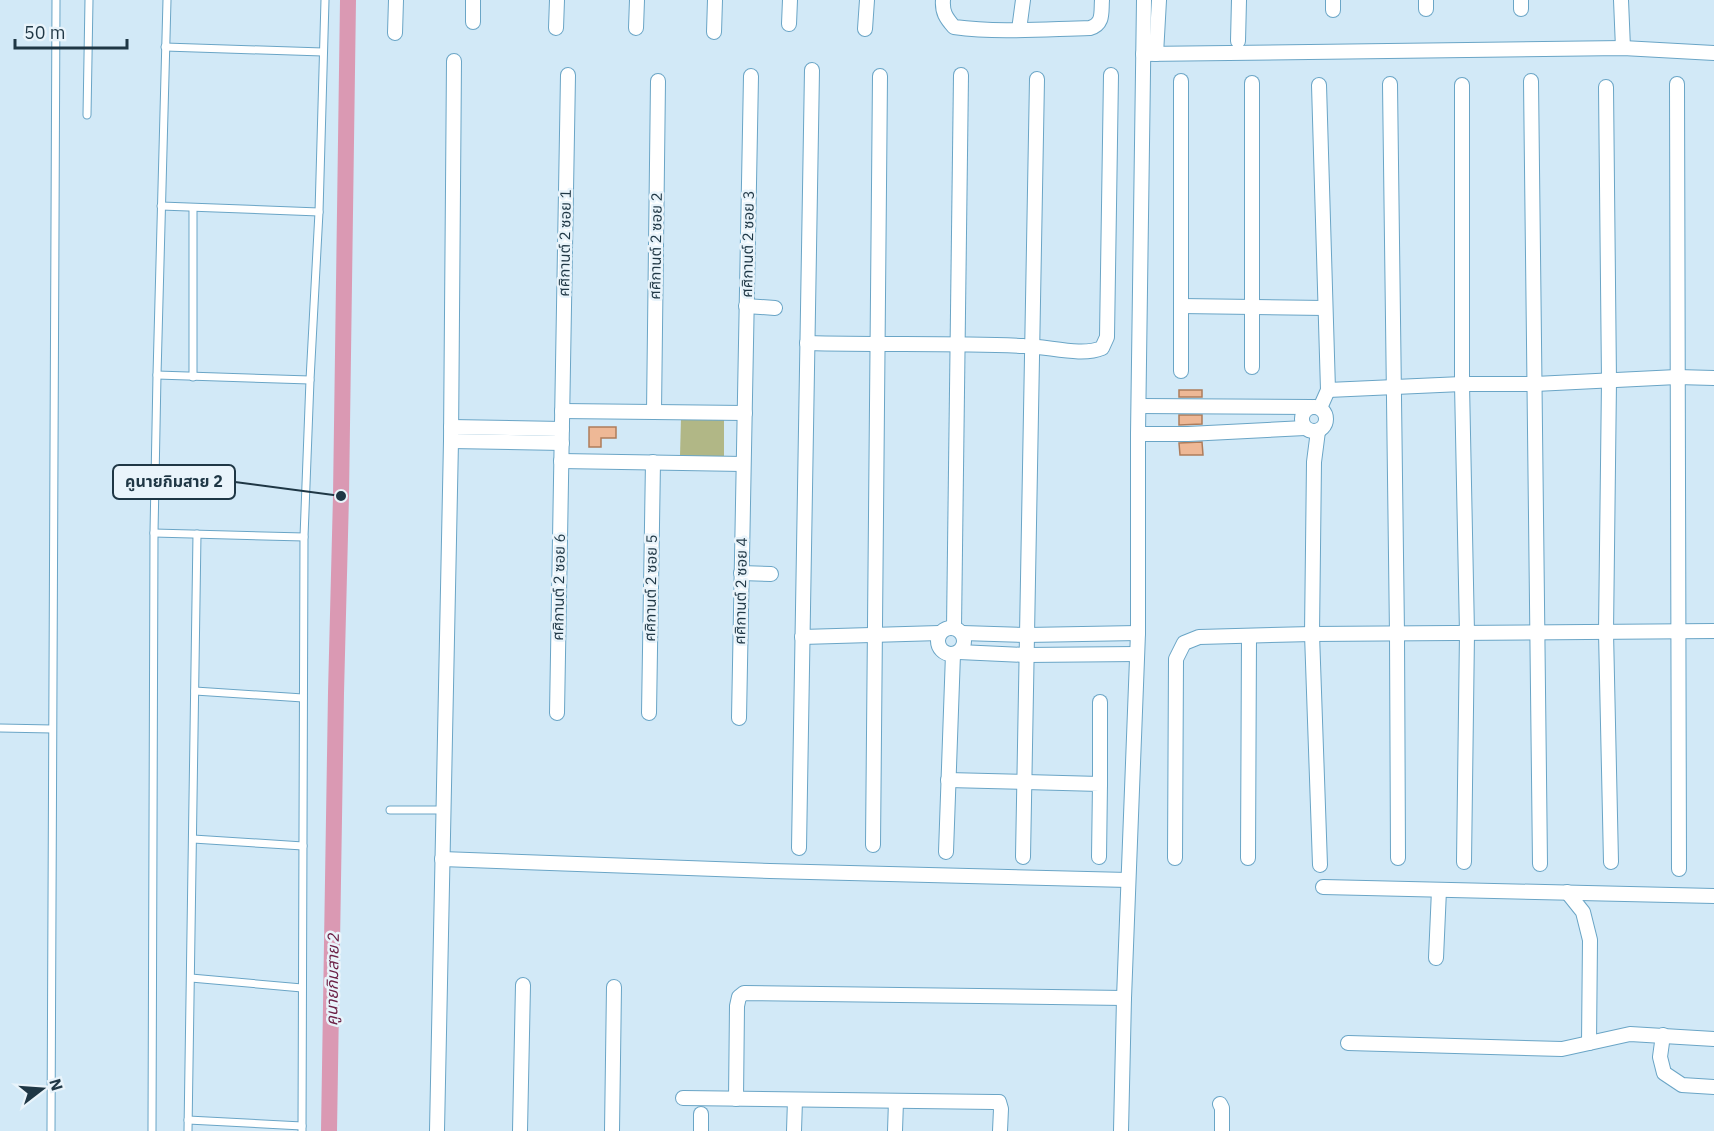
<svg xmlns="http://www.w3.org/2000/svg" width="1714" height="1131" font-family="'IBM Plex Sans','Noto Sans Thai',sans-serif">
  <style>
    .green { fill: #b1b786 }
    .lines { fill: none; stroke-linecap: round; stroke-linejoin: round }
    .canal { stroke: #da99b3; stroke-width: 16 }
    .building { fill: #eeb896; stroke: #ae7c5b; stroke-width: 1.5 }
    .lane-casing { stroke: #6aa5c6; stroke-width: 9 }
    .street-casing { stroke: #6aa5c6; stroke-width: 16 }
    .lane { stroke: #fff; stroke-width: 7 }
    .street { stroke: #fff; stroke-width: 14 }
    .labels { text-anchor: middle; stroke-width: 5; stroke-linejoin: round; paint-order: stroke }
    .street-label { font-size: 15px; fill: #1f3745; stroke: #e9f4fb }
    .water-label { font-size: 16px; font-style: italic; fill: #6c2146; stroke: #e9f4fb }
    .leader { fill: none; stroke: #1f3745; stroke-width: 2 }
    .callout-dot { fill: #1f3745; stroke: #e9f4fb; stroke-width: 2 }
    .callout { fill: #e9f4fb; stroke: #1f3745; stroke-width: 2 }
    .callout-label { font-size: 16px; text-anchor: middle; font-weight: bold; fill: #1f3745 }
  </style>
  <rect width="100%" height="100%" fill="#d2e9f7"/>
  <path class="green" d="M681,418L724,419V456H680Z"/>
  <g class="lines">
    <path class="canal" d="M329,1131L336,693L341,496L348,0"/>
  </g>
  <g class="building">
    <rect x="1179" y="390" width="23" height="7"/>
    <path d="M1179,415H1202V424L1179,425Z"/>
    <path d="M589,427H616V438H601V447H589Z"/>
    <path d="M1202,442L1203,455H1180L1179,443Z"/>
  </g>
  <g class="lines">
    <g class="lane-casing">
      <g id="lane">
        <path d="M165,47L323,52"/>
        <path d="M87,115L89,0"/>
        <path d="M161,206L319,212"/>
        <path d="M157,375L310,380"/>
        <path d="M193,377V208"/>
        <path d="M154,533L304,537"/>
        <path d="M195,691L303,698"/>
        <path d="M0,728L52,729"/>
        <path d="M390,810H443"/>
        <path d="M193,839L303,846"/>
        <path d="M191,978L302,988"/>
        <path d="M188,1120L302,1126"/>
        <path d="M51,1131L56,0"/>
        <path d="M152,1131L154,533L157,375L167,0"/>
        <path d="M188,1131L197,534"/>
        <path d="M302,1131L304,537L310,380L319,212L325,0"/>
      </g>
    </g>
    <g class="street-casing">
      <g id="street">
        <path d="M943,0C942,12 946,18 954,27C999,33 1045,29 1090,28C1104,24 1101,12 1102,0"/>
        <path d="M1426,0V9"/>
        <path d="M1621,0L1623,48"/>
        <path d="M1521,9V0"/>
        <path d="M1333,10V0"/>
        <path d="M473,22V0"/>
        <path d="M789,24L790,0"/>
        <path d="M556,28L557,0"/>
        <path d="M636,28L637,0"/>
        <path d="M865,29L867,0"/>
        <path d="M1019,30L1023,0"/>
        <path d="M714,32L715,0"/>
        <path d="M395,33L396,0"/>
        <path d="M1238,41L1239,0"/>
        <path d="M1143,54L1623,48L1714,53"/>
        <path d="M1156,54L1159,0"/>
        <path d="M1181,81V371"/>
        <path d="M1531,81L1540,864"/>
        <path d="M1252,83V367"/>
        <path d="M1390,84L1397,634L1398,858"/>
        <path d="M1677,84L1679,869"/>
        <path d="M1319,85L1328,390L1320,408"/>
        <path d="M1462,85V384L1467,633L1464,862"/>
        <path d="M1606,87L1609,381L1606,632L1611,862"/>
        <path d="M746,306L775,308"/>
        <path d="M1181,306L1325,308"/>
        <path d="M807,343C880,345 952,343 1024,346C1048,346 1081,357 1102,348L1107,337L1111,75"/>
        <path d="M1328,390L1462,384H1535L1677,377L1714,378"/>
        <path d="M1139,406L1311,407"/>
        <circle cx="1314" cy="419" r="12"/>
        <path d="M562,411L745,413"/>
        <path d="M654,412L658,81"/>
        <path d="M451,427L562,429"/>
        <path d="M1318,431L1314,462L1312,634L1320,865"/>
        <path d="M1138,434H1188L1305,428"/>
        <path d="M451,441L562,443"/>
        <path d="M561,461L743,464"/>
        <path d="M741,573L771,574"/>
        <circle cx="951" cy="641" r="13"/>
        <path d="M954,628L961,75"/>
        <path d="M962,633L1027,635L1138,633"/>
        <path d="M802,637L940,633"/>
        <path d="M959,652L1026,655L1137,654"/>
        <path d="M557,713L568,75"/>
        <path d="M649,713L653,462"/>
        <path d="M739,718L751,76"/>
        <path d="M948,780L1100,784L1099,857"/>
        <path d="M1100,784V702"/>
        <path d="M873,845L880,76"/>
        <path d="M799,848L812,70"/>
        <path d="M946,852L953,654"/>
        <path d="M1023,857L1037,79"/>
        <path d="M1175,858L1176,659L1184,643L1199,637L1312,634L1714,631"/>
        <path d="M1248,858L1249,636"/>
        <path d="M442,859L770,871L1128,880"/>
        <path d="M1323,887L1714,896"/>
        <path d="M1567,892L1583,912L1590,940L1589,1043"/>
        <path d="M1436,958L1439,890"/>
        <path d="M1663,1035L1660,1057L1664,1073L1682,1085L1714,1087"/>
        <path d="M1348,1043L1562,1049L1630,1034L1714,1039"/>
        <path d="M683,1098L994,1102H999L1001,1109L1000,1131"/>
        <path d="M736,1099L737,1006L739,997L744,993L1124,998"/>
        <path d="M1220,1104L1222,1108V1131"/>
        <path d="M437,1131L451,441L454,61"/>
        <path d="M520,1131L523,985"/>
        <path d="M612,1131L614,987"/>
        <path d="M701,1131V1114"/>
        <path d="M794,1131L795,1100"/>
        <path d="M895,1131L896,1101"/>
        <path d="M1121,1131L1124,998L1138,633V434L1144,0"/>
      </g>
    </g>
    <use href="#lane" class="lane"/>
    <use href="#street" class="street"/>
  </g>
  <g class="labels">
    <g class="street-label">
      <text transform="translate(565 243) rotate(-89)" y="5">ศศิกานต์ 2 ซอย 1</text>
      <text transform="translate(748 244) rotate(-89)" y="5">ศศิกานต์ 2 ซอย 3</text>
      <text transform="translate(656 246) rotate(-89)" y="5">ศศิกานต์ 2 ซอย 2</text>
      <text transform="translate(559 587) rotate(-89)" y="5">ศศิกานต์ 2 ซอย 6</text>
      <text transform="translate(651 588) rotate(-89)" y="5">ศศิกานต์ 2 ซอย 5</text>
      <text transform="translate(741 591) rotate(-89)" y="5">ศศิกานต์ 2 ซอย 4</text>
    </g>
    <g class="water-label">
      <text transform="translate(332 979) rotate(-89)" y="6">คูนายกิมสาย 2</text>
    </g>
  </g>
  <path class="leader" d="M341 496L235 482"/>
  <circle class="callout-dot" cx="341" cy="496" r="6"/>
  <rect class="callout" x="113" y="465" width="122" height="34" rx="6"/>
  <g class="callout-label">
    <text x="174" y="487">คูนายกิมสาย 2</text>
  </g>
  <g transform="translate(42 1089) rotate(73)" stroke="#e9f4fb" stroke-width="4.5" paint-order="stroke">
  <path d="M0-4.5L10 22L0 15L-10 22Z" fill="#1f3745"/>
  <text y="-9" font-size="16" font-weight="bold" text-anchor="middle" fill="#1f3745">N</text>
  </g>
  <path d="M15 39v9h112v-9" fill="none" stroke="#1f3745" stroke-width="3"/>
  <text x="24" y="39" font-size="18" fill="#1f3745" stroke="#e9f4fb" stroke-width="4.5" paint-order="stroke">50 m</text>
</svg>
